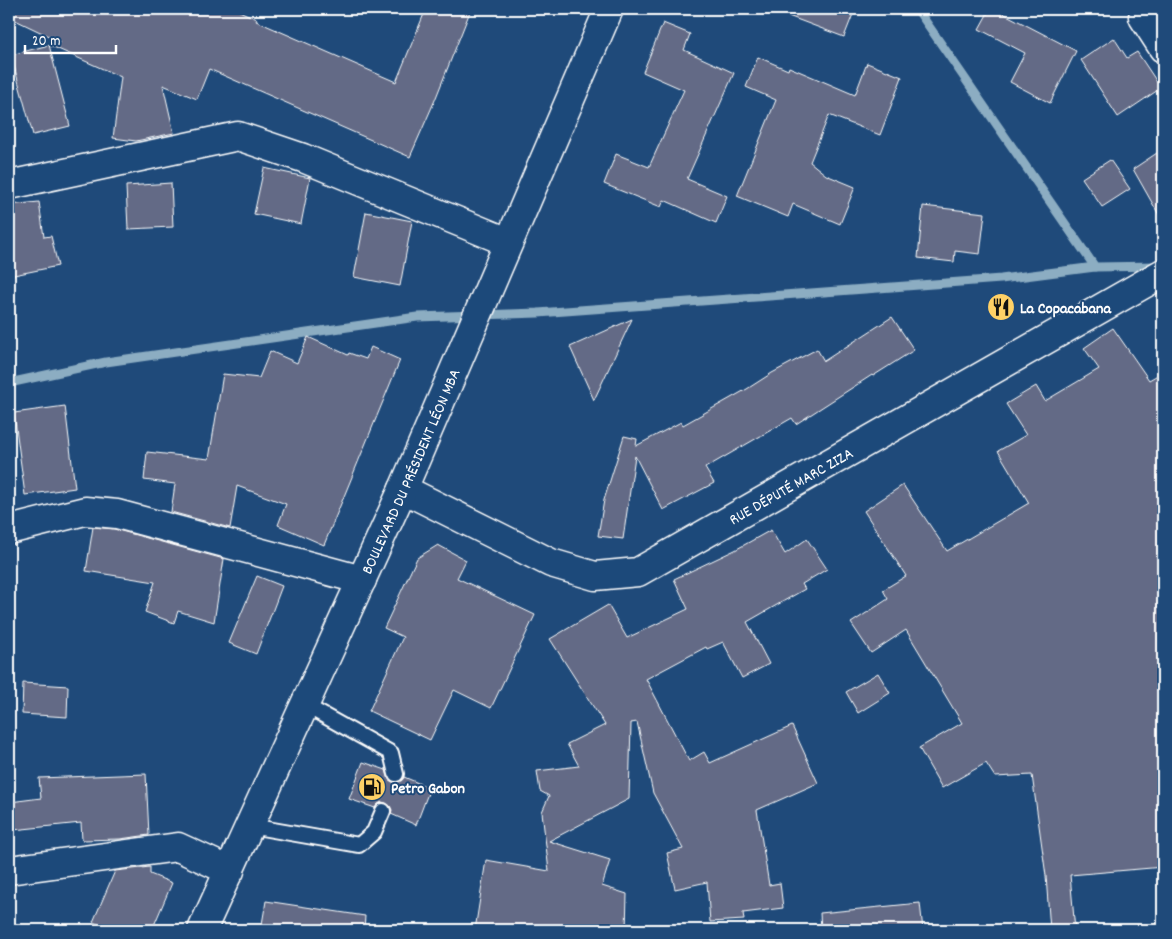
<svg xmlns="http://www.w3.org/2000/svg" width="1172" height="939" font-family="Dekko,sans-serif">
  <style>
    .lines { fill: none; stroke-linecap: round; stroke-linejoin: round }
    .stream { stroke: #8cadc2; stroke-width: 9 }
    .building { fill: #636b86; stroke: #fff }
    .lane-casing { stroke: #fff; stroke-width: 18 }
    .street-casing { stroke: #fff; stroke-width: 31 }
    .secondary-casing { stroke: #fff; stroke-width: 31 }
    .lane { stroke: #1f4a7a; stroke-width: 14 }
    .street { stroke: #1f4a7a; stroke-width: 28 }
    .secondary { stroke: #1f4a7a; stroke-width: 28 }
    .labels { text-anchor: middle; stroke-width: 4; stroke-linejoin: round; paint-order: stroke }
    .poi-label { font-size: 16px; font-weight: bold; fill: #fff; stroke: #1f4a7a; text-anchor: start }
    .street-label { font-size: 16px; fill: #fff; stroke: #1f4a7a }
  </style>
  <rect width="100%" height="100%" fill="#1f4a7a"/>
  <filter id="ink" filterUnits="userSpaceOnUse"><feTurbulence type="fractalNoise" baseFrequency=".02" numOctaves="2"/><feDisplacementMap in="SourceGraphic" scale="10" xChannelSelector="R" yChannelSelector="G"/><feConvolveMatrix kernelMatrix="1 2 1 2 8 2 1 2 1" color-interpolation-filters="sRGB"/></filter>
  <g filter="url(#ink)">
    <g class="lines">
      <g class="stream">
        <path d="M917,9L1095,267L1159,266"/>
        <path d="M9,383L106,362L417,317L538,313L1001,279L1095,267"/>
      </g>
    </g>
    <g class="building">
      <path d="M9,9H235L257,19L256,21L396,82L426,9H471L435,100L410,157L209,69L197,99L163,85L174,133L136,141L113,138L121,77L49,45L61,42L9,17Z"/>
      <path d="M776,9H855L844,37L775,11Z"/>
      <path d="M990,9H995L1076,51L1050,103L1010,82L1025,53L979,29Z"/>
      <path d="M663,23L690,34L684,50L734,73L687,179L727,196L716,223L664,200L661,207L604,184L616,154L649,167L684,90L643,72Z"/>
      <path d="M1114,38L1127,58L1137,52L1161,88L1118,117L1081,60Z"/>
      <path d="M49,45L70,126L33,135L11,55Z"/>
      <path d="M758,57L788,70L789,67L855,95L867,63L902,77L880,135L829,115L810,162L826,175L855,187L840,224L793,204L788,217L737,196L776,100L746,87Z"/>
      <path d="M1163,149V222L1133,169Z"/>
      <path d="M1110,160L1130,189L1102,207L1082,178Z"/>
      <path d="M264,168L310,178L301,224L254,214Z"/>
      <path d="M171,183L173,227L128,229L126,186Z"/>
      <path d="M39,202L44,237L51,236L58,266L9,276V205Z"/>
      <path d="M923,206L985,213L980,254L955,251L954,262L918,258Z"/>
      <path d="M366,212L412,221L400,286L354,277Z"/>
      <path d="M892,317L914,350L873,376L872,375L796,424L792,418L705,468L714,483L663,510L635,456L623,539L598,536L604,500L624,436L637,439L636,446L681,422L683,425L747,389L772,373L817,349L824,361Z"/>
      <path d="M632,319L594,400L570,347Z"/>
      <path d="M1113,328L1149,380L1163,372V867L1070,875L1075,930H1050L1046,876L1032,775L995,777L986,763L942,788L919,748L962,723L906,630L871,653L851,623L888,599L883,590L906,576L864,511L903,485L947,551L1029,503L998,451L1026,435L1006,404L1036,386L1045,401L1099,369L1084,348Z"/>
      <path d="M308,337L348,355L349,353L366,359L371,347L400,360L324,545L278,525L286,504L237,486L230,528L171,512L175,484L144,480L147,452L209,459L223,374L259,378L270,351L297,363Z"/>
      <path d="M65,406L75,488L25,495L14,413Z"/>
      <path d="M93,527L114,529L224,559L214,622L178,611L174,623L145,612L155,582L86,571Z"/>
      <path d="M771,530L785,554L807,539L827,569L802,584L805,589L747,622L769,664L742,678L723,642L707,649L706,647L646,679L689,761L704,752L710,763L792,726L818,783L757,810L769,885L780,883L783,908L743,913L744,920L710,922L707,882L675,889L667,853L683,849L653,793L637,722L631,723L629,799L549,841L610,860L602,886L627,894L626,930H475L486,860L549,871L542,812L549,796L540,791L537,771L579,766L567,744L605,725L550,639L608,605L627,638L688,609L674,579L735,550Z"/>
      <path d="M438,545L466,560L457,578L535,615L491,708L454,690L430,740L369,711L403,637L384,628L417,558Z"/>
      <path d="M257,576L282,586L256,654L229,643Z"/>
      <path d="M878,673L890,693L858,713L846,692Z"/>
      <path d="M23,683L68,686L67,717L22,714Z"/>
      <path d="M363,762L386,770L389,780L393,782H398L402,780L404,777L430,788L416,825L391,814L392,810L390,806L386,803L382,802L378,804L375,808L349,799Z"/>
      <path d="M146,774L149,835L120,839L82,840L81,823L13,830L10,802L41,798L39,778Z"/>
      <path d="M150,867V874L172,883L152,930H112L93,922L115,871Z"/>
      <path d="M266,901L365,916L364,930H261Z"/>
      <path d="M920,903L923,930H821L820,913Z"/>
    </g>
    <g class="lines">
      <g class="lane-casing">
        <g id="lane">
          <path d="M305,705L391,753L396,774"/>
          <path d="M250,826L359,845L374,832L383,811"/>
        </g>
      </g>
      <g class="street-casing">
        <g id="street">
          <path d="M1155,9L1143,17L1163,48"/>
          <path d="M9,185L238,136L303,158L508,242"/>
          <path id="s1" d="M403,489L551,563L595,576L638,572L1163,273"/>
          <path d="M9,530L85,511L117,514L362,580"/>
          <path d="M9,870L178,847L230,871"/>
        </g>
      </g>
      <g class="secondary-casing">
        <g id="secondary">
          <path id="s2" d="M202,930L403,489L609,9"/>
        </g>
      </g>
      <use href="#lane" class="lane"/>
      <use href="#street" class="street"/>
      <use href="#secondary" class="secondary"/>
    </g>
  </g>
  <defs>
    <g id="restaurant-disc" transform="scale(1.4375)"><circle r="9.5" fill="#ffd166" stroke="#1f4a7a"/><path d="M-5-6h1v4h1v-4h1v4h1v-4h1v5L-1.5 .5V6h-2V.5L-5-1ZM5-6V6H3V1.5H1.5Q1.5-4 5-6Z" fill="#111"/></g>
    <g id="fuel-disc" transform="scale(1.4375)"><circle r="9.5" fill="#ffd166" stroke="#1f4a7a"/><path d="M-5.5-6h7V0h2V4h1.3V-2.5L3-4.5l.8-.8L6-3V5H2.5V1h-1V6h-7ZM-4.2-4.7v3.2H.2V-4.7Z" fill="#111"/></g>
  </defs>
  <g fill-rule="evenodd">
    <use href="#restaurant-disc" x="1001" y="307"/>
    <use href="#fuel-disc" x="372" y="787"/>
  </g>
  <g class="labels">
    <g class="poi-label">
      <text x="1020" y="313">La Copacabana</text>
      <text x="391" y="793">Petro Gabon</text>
    </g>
    <g class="street-label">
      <text dy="6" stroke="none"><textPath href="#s2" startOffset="504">BOULEVARD DU PRÉSIDENT LÉON MBA</textPath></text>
      <text dy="6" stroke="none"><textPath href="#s1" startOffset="430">RUE DÉPUTÉ MARC ZIZA</textPath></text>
    </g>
  </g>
  <rect width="1172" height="939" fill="none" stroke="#1f4a7a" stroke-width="30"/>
  <rect x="15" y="15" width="1142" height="909" fill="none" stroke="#fff" stroke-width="2" filter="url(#ink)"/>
  <path d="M25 45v8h91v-8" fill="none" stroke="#ffffff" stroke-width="2.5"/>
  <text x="32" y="45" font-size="15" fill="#ffffff" stroke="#1f4a7a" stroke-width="4" paint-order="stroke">20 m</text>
</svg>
